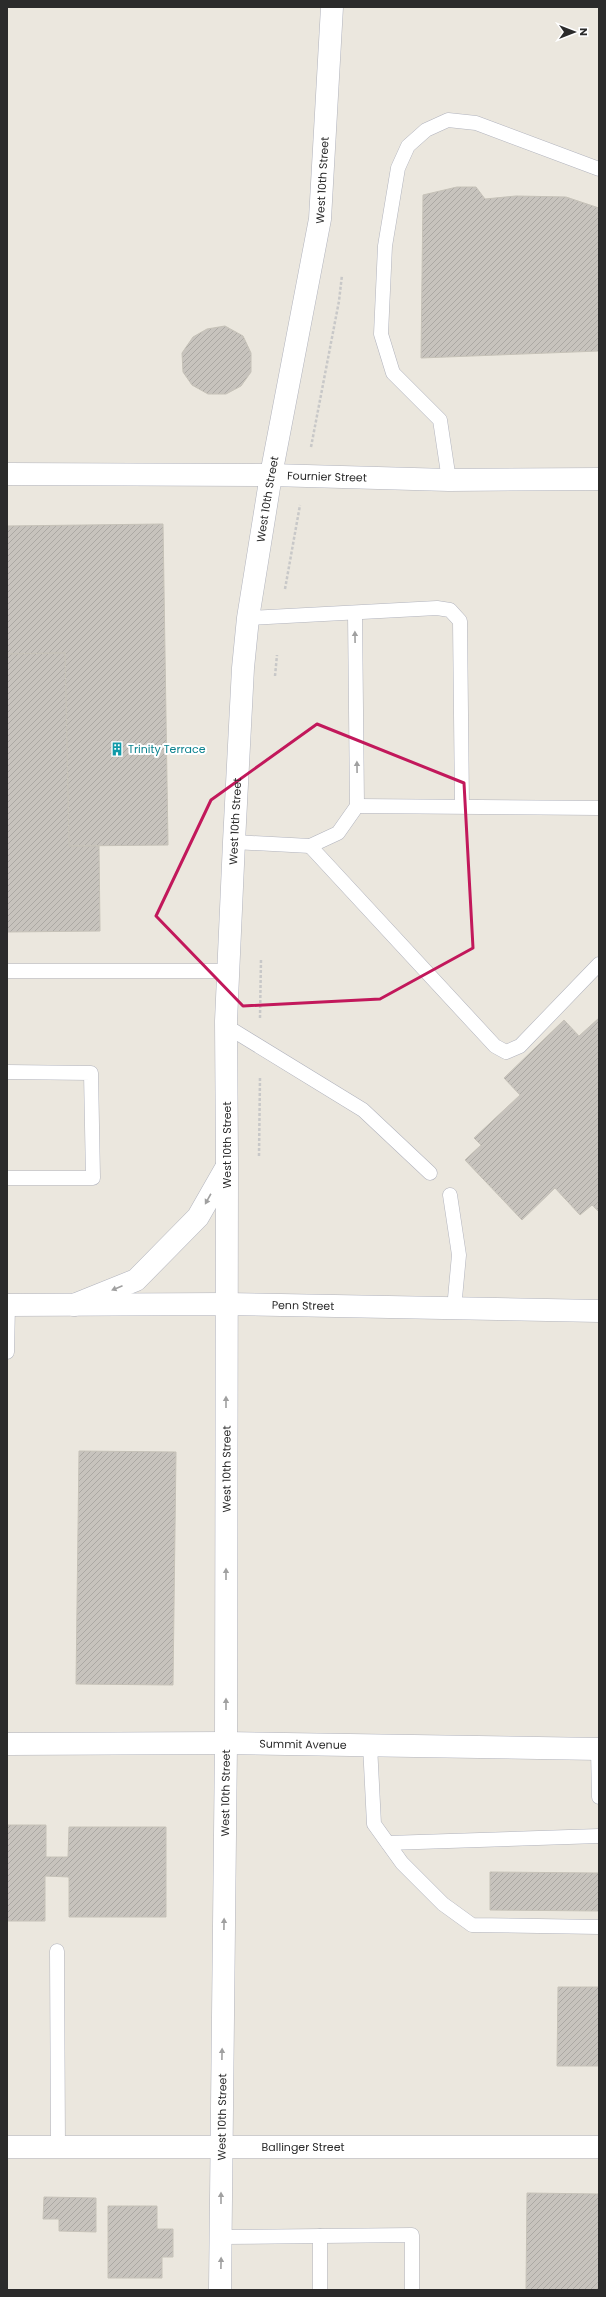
<svg xmlns="http://www.w3.org/2000/svg" width="606" height="2297" font-family="Poppins,sans-serif">
  <style>
    .building { fill: url(#building-hatch); stroke: #c6c2b8 }
    .lines { fill: none; stroke-linecap: round; stroke-linejoin: round }
    .lane-casing { stroke: #b1b3bd; stroke-width: 15 }
    .street-casing { stroke: #b1b3bd; stroke-width: 23 }
    .secondary-casing { stroke: #b1b3bd; stroke-width: 23 }
    .path { stroke: #c8c8c8; stroke-width: 2.5; stroke-dasharray: 3 2; stroke-linecap: butt }
    .lane { stroke: #fff; stroke-width: 14 }
    .street { stroke: #fff; stroke-width: 22 }
    .secondary { stroke: #fff; stroke-width: 22 }
    .oneway { fill: #a0a0a0 }
    .marked { fill: none; stroke: #c2185b; stroke-width: 3; stroke-linejoin: round }
    .labels { text-anchor: middle; stroke-width: 4; stroke-linejoin: round; paint-order: stroke }
    .street-label { font-size: 11px; fill: #2b2b2b; stroke: #fff }
    .culture-label { font-size: 11px; fill: #0d838f; stroke: #fff; text-anchor: start }
  </style>
  <defs>
    <pattern id="building-hatch" width="6" height="6" patternUnits="userSpaceOnUse"><rect width="6" height="6" fill="#c7c3bd"/><path d="M-1 1l2-2M0 6l6-6M5 7l2-2" fill="none" stroke="#aba8a3"/></pattern>
  </defs>
  <rect width="100%" height="100%" fill="#ebe7de"/>
  <g class="building">
    <path d="M457,187H476L485,199L516,196L566,197L599,208V351L421,358L423,195Z"/>
    <path d="M225,326L243,336L251,353V372L241,386L226,394H208L192,385L183,372L182,353L193,337L207,329Z"/>
    <path d="M163,524L168,845L69,846L65,653L7,654V526Z"/>
    <path d="M65,653L69,846H99L100,931L7,932V654Z"/>
    <path d="M599,1018V1212L592,1205L580,1215L555,1188L522,1220L465,1160L481,1145L474,1138L520,1095L504,1078L564,1020L579,1036Z"/>
    <path d="M79,1451L176,1452L173,1685L76,1684Z"/>
    <path d="M7,1825H46V1857H68L69,1827H166V1917H69V1877L45,1876V1921H7Z"/>
    <path d="M490,1872L599,1873V1911L490,1910Z"/>
    <path d="M558,1987H599V2066H557Z"/>
    <path d="M527,2193L599,2194V2290H526Z"/>
    <path d="M44,2197L96,2198V2232L59,2231V2219H43Z"/>
    <path d="M108,2206H157V2229H173V2257H162V2278H108Z"/>
  </g>
  <g class="lines">
    <g class="lane-casing">
      <g id="lane">
        <path d="M449,480L440,420L393,373L381,334L385,246L398,168L408,146L426,130L448,120L476,123L599,169"/>
        <path d="M248,618L437,608L450,610L460,621L462,806"/>
        <path d="M357,806L599,808"/>
        <path d="M234,842L310,846L338,833L357,806L355,613"/>
        <path d="M310,846L495,1046L506,1052L520,1046L599,964"/>
        <path d="M7,971H228"/>
        <path d="M226,1026L363,1110L430,1173"/>
        <path d="M7,1072L91,1073L93,1178H7"/>
        <path d="M450,1195L459,1255L454,1309"/>
        <path d="M7,1352L8,1305"/>
        <path d="M370,1745L374,1824L402,1863L443,1904L472,1925L599,1927"/>
        <path d="M598,1749L599,1797"/>
        <path d="M388,1843L599,1836"/>
        <path d="M57,1951L58,2147"/>
        <path d="M221,2237L412,2235V2290"/>
        <path d="M320,2290V2236"/>
      </g>
    </g>
    <g class="street-casing">
      <g id="street">
        <path id="s1" d="M7,474L271,475L449,480L599,479"/>
        <path id="s2" d="M7,1305L226,1304L599,1311"/>
        <path id="s3" d="M7,2147H599"/>
      </g>
    </g>
    <g class="secondary-casing">
      <g id="secondary">
        <path d="M74,1305L136,1280L198,1217L226,1168"/>
        <path id="s4" d="M7,1744L226,1743L599,1749"/>
        <path id="s5" d="M220,2290L226,1743L227,1165L226,1021L234,842L243,668L248,618L271,475L320,219L332,7"/>
      </g>
    </g>
    <g class="path">
      <path d="M311,447L339,301L342,275"/>
      <path d="M285,589L300,505"/>
      <path d="M275,676L277,655"/>
      <path d="M260,1018L261,959"/>
      <path d="M259,1156L260,1077"/>
    </g>
    <use href="#lane" class="lane"/>
    <use href="#street" class="street"/>
    <use href="#secondary" class="secondary"/>
  </g>
  <defs><path id="oneway-solid" d="M-6-.8H1V-3.2L6.5 0L1 3.2V.8H-6Z"/></defs>
  <g class="oneway">
    <use href="#oneway-solid" transform="translate(355 637) rotate(-91)"/>
    <use href="#oneway-solid" transform="translate(357 767) rotate(-91)"/>
    <use href="#oneway-solid" transform="translate(208 1199) rotate(119)"/>
    <use href="#oneway-solid" transform="translate(117 1288) rotate(157)"/>
    <use href="#oneway-solid" transform="translate(226 1402) rotate(-90)"/>
    <use href="#oneway-solid" transform="translate(226 1574) rotate(-90)"/>
    <use href="#oneway-solid" transform="translate(226 1704) rotate(-90)"/>
    <use href="#oneway-solid" transform="translate(224 1924) rotate(-89)"/>
    <use href="#oneway-solid" transform="translate(222 2054) rotate(-89)"/>
    <use href="#oneway-solid" transform="translate(221 2198) rotate(-90)"/>
    <use href="#oneway-solid" transform="translate(221 2263) rotate(-89)"/>
  </g>
  <path class="marked" d="M317,724L464,783L473,948L380,999L243,1006L156,916L211,800Z"/>
  <defs>
    <g id="building-bare" transform="scale(1.08)"><path d="M-4-6H4V6H1V3H-1V6H-4ZM-2.5-4.3h1.7v1.8h-1.7ZM.8-4.3h1.7v1.8H.8ZM-2.5-1h1.7V.8h-1.7ZM.8-1h1.7V.8H.8Z" fill="#0f9aa8" stroke="#fff" stroke-width="2.5" paint-order="stroke"/></g>
  </defs>
  <g fill-rule="evenodd">
    <use href="#building-bare" x="117" y="749"/>
  </g>
  <g class="labels">
    <g class="street-label">
      <text dy="4" stroke="none"><textPath href="#s5" startOffset="2117">West 10th Street</textPath></text>
      <text dy="4" stroke="none"><textPath href="#s1" startOffset="320">Fournier Street</textPath></text>
      <text dy="4" stroke="none"><textPath href="#s5" startOffset="1793">West 10th Street</textPath></text>
      <text dy="4" stroke="none"><textPath href="#s5" startOffset="1469">West 10th Street</textPath></text>
      <text transform="translate(227 1145) rotate(-90)" y="4">West 10th Street</text>
      <text dy="4" stroke="none"><textPath href="#s2" startOffset="296">Penn Street</textPath></text>
      <text dy="4" stroke="none"><textPath href="#s5" startOffset="821">West 10th Street</textPath></text>
      <text dy="4" stroke="none"><textPath href="#s4" startOffset="296">Summit Avenue</textPath></text>
      <text dy="4" stroke="none"><textPath href="#s5" startOffset="497">West 10th Street</textPath></text>
      <text dy="4" stroke="none"><textPath href="#s5" startOffset="173">West 10th Street</textPath></text>
      <text dy="4" stroke="none"><textPath href="#s3" startOffset="296">Ballinger Street</textPath></text>
    </g>
    <g class="culture-label">
      <text x="128" y="753">Trinity Terrace</text>
    </g>
  </g>
  <rect width="606" height="2297" fill="none" stroke="#2b2b2b" stroke-width="16"/>
  <g transform="translate(574 32) rotate(90)" stroke="#ffffff" stroke-width="3" paint-order="stroke">
  <path d="M0-3L7 15L0 10L-7 15Z" fill="#2b2b2b"/>
  <text y="-6" font-size="11" font-weight="bold" text-anchor="middle" fill="#2b2b2b">N</text>
  </g>
</svg>
